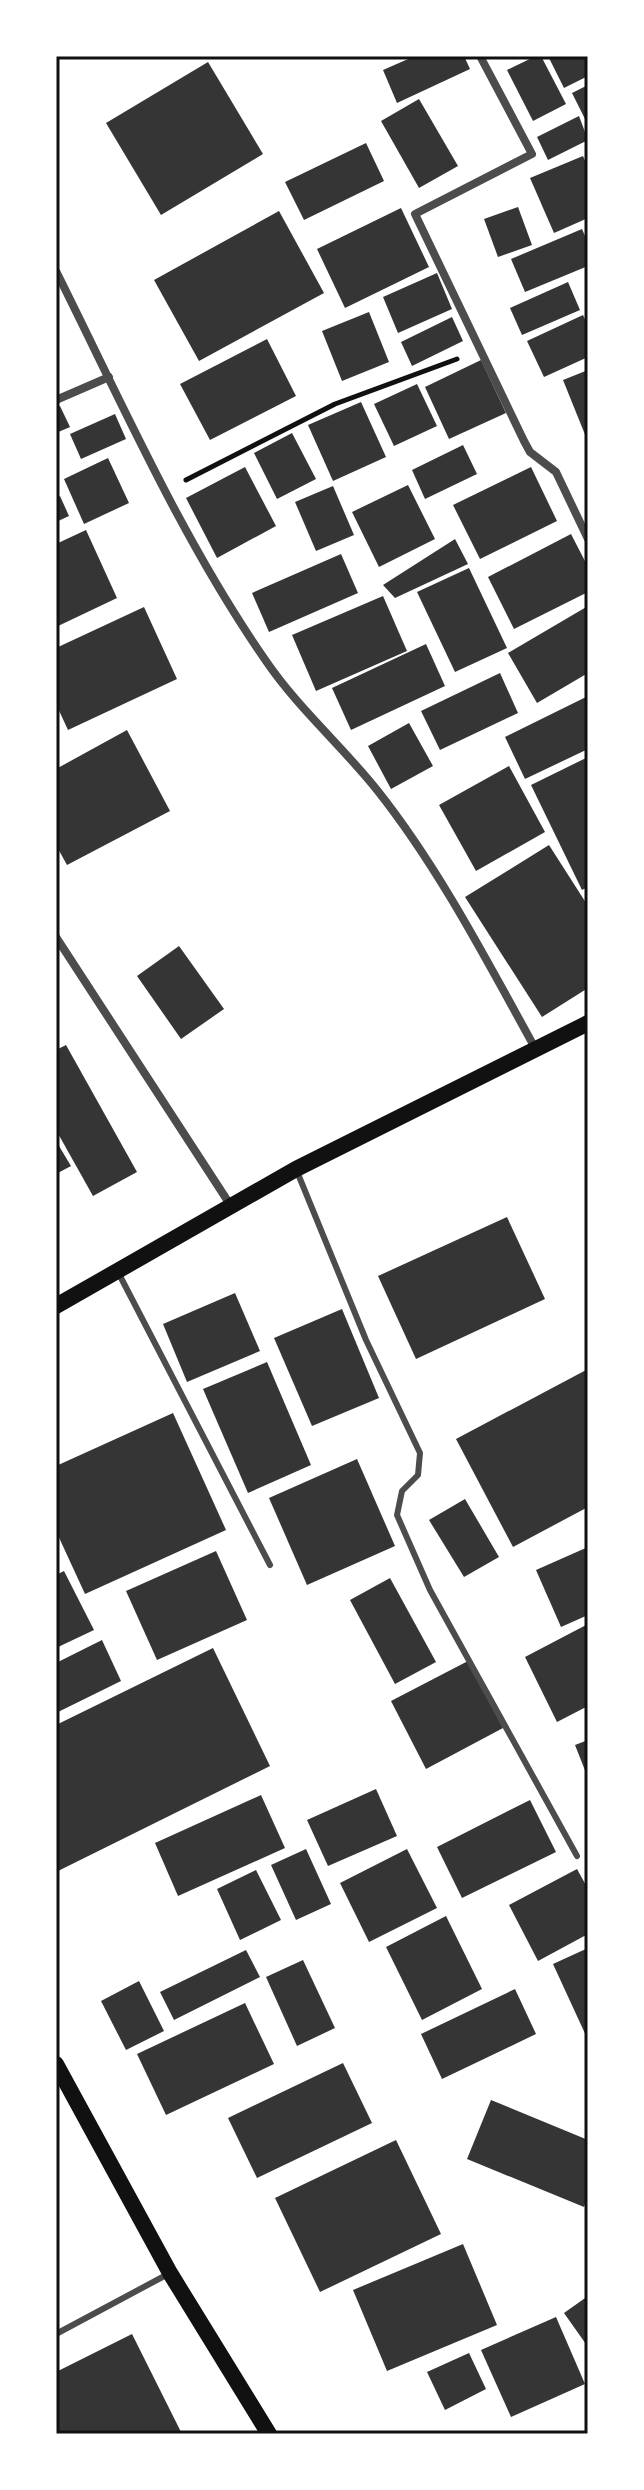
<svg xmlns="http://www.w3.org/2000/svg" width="644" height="2490" font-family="'Open Sans',sans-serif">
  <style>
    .building { fill: #353535 }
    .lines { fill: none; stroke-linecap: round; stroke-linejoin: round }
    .path { stroke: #111; stroke-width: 5 }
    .service { stroke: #4c4c4c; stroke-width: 6 }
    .minor { stroke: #4c4c4c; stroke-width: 8 }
    .secondary { stroke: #111; stroke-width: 16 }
    .neatline { fill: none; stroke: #111; stroke-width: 3 }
  </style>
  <rect width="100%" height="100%" fill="#fff"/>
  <g class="building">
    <path d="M415,56H464L470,69L397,103L383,70Z"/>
    <path d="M536,56H541L566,104L533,121L507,70Z"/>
    <path d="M548,56H588V76L564,88Z"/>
    <path d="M208,62L263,154L161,215L106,123Z"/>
    <path d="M588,85V125L572,93Z"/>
    <path d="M419,99L458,166L419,188L381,121Z"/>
    <path d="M579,116L588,140L548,160L537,137Z"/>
    <path d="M366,143L384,181L304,220L285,182Z"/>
    <path d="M583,156L588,168V218L554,233L530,178Z"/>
    <path d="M518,207L532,245L498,257L484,219Z"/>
    <path d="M401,208L429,267L345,308L317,249Z"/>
    <path d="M279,211L324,293L199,361L154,280Z"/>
    <path d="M582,229L588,243V266L525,292L511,259Z"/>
    <path d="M437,273L452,309L398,333L383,297Z"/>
    <path d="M568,282L580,310L522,335L510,308Z"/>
    <path d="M369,312L389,362L342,381L322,331Z"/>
    <path d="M583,315L588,326V357L544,377L527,341Z"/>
    <path d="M452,317L463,341L412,366L401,342Z"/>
    <path d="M267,339L296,396L210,440L180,384Z"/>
    <path d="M481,360L506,413L449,439L425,387Z"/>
    <path d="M588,370V442L563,380Z"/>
    <path d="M417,384L437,426L394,446L374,404Z"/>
    <path d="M361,402L386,457L333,481L308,425Z"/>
    <path d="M60,406L70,427L56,433V408Z"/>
    <path d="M115,414L126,439L81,459L70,434Z"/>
    <path d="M292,433L316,479L277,499L254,453Z"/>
    <path d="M463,445L477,474L425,499L412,470Z"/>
    <path d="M108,458L129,503L84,524L64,479Z"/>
    <path d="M245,467L276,526L217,558L186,498Z"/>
    <path d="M531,467L557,521L480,559L453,505Z"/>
    <path d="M408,485L435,539L379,567L352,512Z"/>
    <path d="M333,486L354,535L316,551L295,502Z"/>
    <path d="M60,496L69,516L56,522V498Z"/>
    <path d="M86,530L117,598L56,627V544Z"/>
    <path d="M571,534L588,567V592L514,629L488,577Z"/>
    <path d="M455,539L468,564L395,598L383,585Z"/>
    <path d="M341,554L358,593L269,632L252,593Z"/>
    <path d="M469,568L507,648L455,672L417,592Z"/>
    <path d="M383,596L407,651L316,691L292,635Z"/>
    <path d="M588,606V673L537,703L508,653Z"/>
    <path d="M144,607L177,679L68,730L56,704V648Z"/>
    <path d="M426,644L445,686L351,730L332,688Z"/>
    <path d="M500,673L518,713L440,750L421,711Z"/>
    <path d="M588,696V749L525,779L505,737Z"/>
    <path d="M409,723L433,766L391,789L368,746Z"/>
    <path d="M127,730L170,811L67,865L56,845V769Z"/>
    <path d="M588,757V887L582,890L531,785Z"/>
    <path d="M509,766L545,832L476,871L439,805Z"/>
    <path d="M549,845L588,906V988L542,1017L465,897Z"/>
    <path d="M179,946L224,1009L181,1039L137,976Z"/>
    <path d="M66,1045L137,1172L93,1196L56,1130V1050Z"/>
    <path d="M56,1141L71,1166L56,1174Z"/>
    <path d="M507,1217L545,1299L416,1359L378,1276Z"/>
    <path d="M235,1293L260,1351L187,1382L163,1324Z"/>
    <path d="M342,1309L379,1398L312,1426L274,1338Z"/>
    <path d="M267,1362L311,1465L248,1493L203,1389Z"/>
    <path d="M588,1369V1507L513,1547L456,1439Z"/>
    <path d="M173,1413L226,1530L85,1594L56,1531V1466Z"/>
    <path d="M357,1459L395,1546L307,1585L269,1498Z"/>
    <path d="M465,1499L499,1557L464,1577L429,1520Z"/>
    <path d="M588,1547V1615L561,1627L536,1570Z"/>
    <path d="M216,1551L247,1620L157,1660L126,1591Z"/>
    <path d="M64,1571L94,1630L56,1648V1575Z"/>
    <path d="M390,1578L436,1662L395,1684L350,1600Z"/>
    <path d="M588,1624V1706L557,1722L525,1657Z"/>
    <path d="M102,1640L121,1681L56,1713V1663Z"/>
    <path d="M213,1648L270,1766L56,1872V1725Z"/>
    <path d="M468,1661L503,1728L426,1769L391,1701Z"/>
    <path d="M588,1740V1778L575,1745Z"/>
    <path d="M376,1789L397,1836L328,1866L307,1820Z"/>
    <path d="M261,1795L285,1848L178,1896L155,1843Z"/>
    <path d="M530,1800L556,1852L462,1898L437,1847Z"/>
    <path d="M306,1849L331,1904L296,1920L271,1865Z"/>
    <path d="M407,1849L437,1908L369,1942L340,1883Z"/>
    <path d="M577,1869L588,1889V1934L538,1961L509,1905Z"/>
    <path d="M256,1870L281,1920L240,1940L217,1889Z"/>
    <path d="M446,1916L482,1989L422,2020L386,1947Z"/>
    <path d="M588,1948V2040L553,1964Z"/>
    <path d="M246,1950L260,1977L174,2020L160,1992Z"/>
    <path d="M303,1960L335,2028L297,2046L266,1977Z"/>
    <path d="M139,1981L164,2031L126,2050L101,2001Z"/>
    <path d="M515,1989L536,2034L442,2079L421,2034Z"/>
    <path d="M245,2003L274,2064L166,2115L137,2054Z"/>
    <path d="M343,2063L372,2123L257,2178L228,2118Z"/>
    <path d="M491,2100L588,2140V2197L584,2207L467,2159Z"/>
    <path d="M396,2140L441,2234L320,2292L275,2198Z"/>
    <path d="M463,2244L497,2325L387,2371L353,2290Z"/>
    <path d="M588,2296V2347L564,2313Z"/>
    <path d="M556,2317L585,2384L511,2417L481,2350Z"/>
    <path d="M132,2334L182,2434H56V2372Z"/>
    <path d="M469,2353L486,2389L445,2410L427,2372Z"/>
  </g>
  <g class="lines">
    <path class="path" d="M186,480L335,404L457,359"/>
    <g class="service">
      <path d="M296,1169L366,1340L420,1453L418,1475L402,1491L397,1515L430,1590L577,1856"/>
      <path d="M119,1274L270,1565"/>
      <path d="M56,2334L170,2273"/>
    </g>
    <g class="minor">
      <path d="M480,56L532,154L415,214L524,441L530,452L556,472L588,539"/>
      <path d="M56,271C121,401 183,542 266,661C298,708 342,746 377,790C439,868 487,961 535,1048"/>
      <path d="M56,400L109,377"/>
      <path d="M56,937L231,1206"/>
    </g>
    <g class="secondary">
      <path d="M56,1306L296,1169L588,1023"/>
      <path d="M56,2064L170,2273L269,2434"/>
    </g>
  </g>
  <rect width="644" height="2490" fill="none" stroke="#ffffff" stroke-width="116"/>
  <rect x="58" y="58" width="528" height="2374" class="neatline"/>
</svg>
